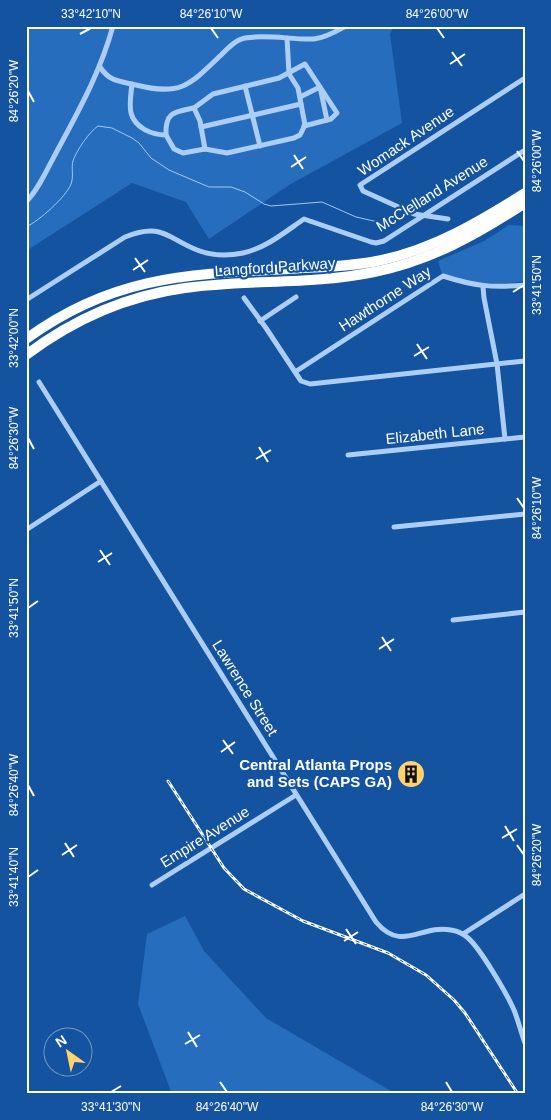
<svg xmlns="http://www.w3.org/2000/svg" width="551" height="1120" font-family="Helvetica,sans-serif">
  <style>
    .green { fill: #276dbd }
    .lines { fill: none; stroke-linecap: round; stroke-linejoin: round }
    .stream { stroke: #9fc9f6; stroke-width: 1 }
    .minor { stroke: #adcef4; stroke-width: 5 }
    .motorway { stroke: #fff; stroke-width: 10 }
    .rail-casing { stroke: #fff; stroke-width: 3 }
    .rail { stroke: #14539f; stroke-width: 1; stroke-dasharray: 4; stroke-linecap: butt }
    .ticks { fill: none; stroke: #fff; stroke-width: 2 }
    .labels { text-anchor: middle; stroke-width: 4.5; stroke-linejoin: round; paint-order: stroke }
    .street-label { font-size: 15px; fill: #fff; stroke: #14539f }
    .poi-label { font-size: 15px; font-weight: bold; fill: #fff; stroke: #14539f; text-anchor: end }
    .neatline { fill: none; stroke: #fff; stroke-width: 2 }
    .ticks-label { font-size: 12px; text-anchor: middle; fill: #fff }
  </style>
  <rect width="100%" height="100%" fill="#14539f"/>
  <g class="green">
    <path d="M26,26H394L390,34L402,123L289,185L209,239L186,202L132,183L26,251Z"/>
    <path d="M509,225L525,226V281L502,284L476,283L442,274L438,261L484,241Z"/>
    <path d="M185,916L204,951L266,1018L396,1094H172L138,1004L147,934Z"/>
  </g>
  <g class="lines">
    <path class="stream" d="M26,227C39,221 66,197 71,184C74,176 71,168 73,161C76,151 90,131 98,126L112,128L132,138L139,143L151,158L169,170L209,187H231L245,192L264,204L271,206L322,202L356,217L378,222"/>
    <g class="minor">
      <path d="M100,67C110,82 119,81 136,85C180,96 189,86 220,56C227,49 235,40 245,38C267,34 292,40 314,39C325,38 337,31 346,26"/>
      <path d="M132,84C131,93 129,104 131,113C135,128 152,135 166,135L174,149L183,153L205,149L227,153L294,138L300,135L305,125L298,88L289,74L287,38"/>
      <path d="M245,86L260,146"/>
      <path d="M300,97L320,87L327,120"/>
      <path d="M194,108L213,94L279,78L305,64L337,113L331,119L304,126"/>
      <path d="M201,127L301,104"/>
      <path d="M166,135C165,112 174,112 194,108L200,121L205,149"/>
      <path d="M26,202C39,189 47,169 56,153C79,110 100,73 113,26"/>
      <path d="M448,219L414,214L363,191L360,185L525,78"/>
      <path d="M483,287L484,298L497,364L505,439"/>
      <path d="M244,298L266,328L301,381L310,384L525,361"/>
      <path d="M26,300L125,237C162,222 167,238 197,250C212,256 228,256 243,253C266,248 285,232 304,219L371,242L376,243L384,241L525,150"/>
      <path d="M260,321L296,297"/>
      <path d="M295,372L443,276C474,286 492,288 525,285"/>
      <path d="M39,382L376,922C402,953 421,924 451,930C457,931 464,934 468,938C480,948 507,994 514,1010C518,1020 521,1032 525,1043"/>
      <path d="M348,455L525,437"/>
      <path d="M394,527L525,514"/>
      <path d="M26,530L101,481"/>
      <path d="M453,620L525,612"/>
      <path d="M152,885L296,795"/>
      <path d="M463,934L525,894"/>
    </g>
    <g class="motorway">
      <path d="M26,339C112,276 187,274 288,269C319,267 351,267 382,260C435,248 479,222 525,193"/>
      <path d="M26,355C74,319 125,296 185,288C248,279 312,285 374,272C430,261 478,234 525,203"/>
    </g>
    <g class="rail-casing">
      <path id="rail" d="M168,781L224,868L244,889L303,921L388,953L426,975L454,1000L465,1013L518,1094"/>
    </g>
    <use href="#rail" class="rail"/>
  </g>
  <path class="ticks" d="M211,28L218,38M437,28L444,38M80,34L91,28M452,52L462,66M450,64L465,54M28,91L34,102M517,151L524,161M294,155L303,169M291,167L306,157M135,258L145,272M133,270L148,260M513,292L524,285M28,338L38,331M417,344L427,359M414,356L429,347M28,438L34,449M259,447L268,462M256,459L271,450M517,498L524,508M100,550L110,565M98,562L112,553M28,608L38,601M382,637L391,651M379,649L394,639M223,740L233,754M221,752L235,742M28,785L34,796M505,826L514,841M502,838L517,829M65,843L74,857M517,845L524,855M62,855L77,845M28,877L38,870M346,929L356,944M344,941L358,932M188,1032L197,1047M185,1044L200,1035M220,1082L227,1092M446,1082L452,1092M111,1092L121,1086"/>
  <defs>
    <g id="building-disc" transform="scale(1.4375)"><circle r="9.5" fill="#ffd36f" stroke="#14539f"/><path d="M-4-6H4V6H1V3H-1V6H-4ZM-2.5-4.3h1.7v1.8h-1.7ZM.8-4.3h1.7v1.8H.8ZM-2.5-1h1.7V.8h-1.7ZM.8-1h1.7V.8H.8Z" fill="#111"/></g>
  </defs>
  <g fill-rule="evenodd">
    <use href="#building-disc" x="411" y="774"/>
  </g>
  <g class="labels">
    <g class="street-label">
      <text transform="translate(406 141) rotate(-34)" y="5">Womack Avenue</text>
      <text transform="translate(432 194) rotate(-32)" y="5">McClelland Avenue</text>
      <text transform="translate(275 267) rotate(-4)" y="5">Langford Parkway</text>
      <text transform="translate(385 299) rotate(-33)" y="5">Hawthorne Way</text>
      <text transform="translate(435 434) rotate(-6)" y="5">Elizabeth Lane</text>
      <text transform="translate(245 688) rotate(58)" y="5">Lawrence Street</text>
      <text transform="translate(205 837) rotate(-32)" y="5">Empire Avenue</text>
    </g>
    <g class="poi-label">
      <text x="392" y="770">Central Atlanta Props<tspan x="392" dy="17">and Sets (CAPS GA)</tspan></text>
    </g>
  </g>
  <rect width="551" height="1120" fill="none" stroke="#14539f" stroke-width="55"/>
  <g transform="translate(68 1052) rotate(327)"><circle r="24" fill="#14539f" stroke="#7298c5"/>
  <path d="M0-4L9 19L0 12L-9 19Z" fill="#ffd36f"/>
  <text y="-8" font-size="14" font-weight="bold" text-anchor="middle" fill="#ffffff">N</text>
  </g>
  <rect x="28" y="28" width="496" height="1064" class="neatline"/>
  <g class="ticks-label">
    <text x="91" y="18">33°42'10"N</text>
    <text x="211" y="18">84°26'10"W</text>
    <text x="437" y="18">84°26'00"W</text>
    <text transform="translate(14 91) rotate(-90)" y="4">84°26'20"W</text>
    <text transform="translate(537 161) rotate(-90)" y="4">84°26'00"W</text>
    <text transform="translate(537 285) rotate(-90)" y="4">33°41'50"N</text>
    <text transform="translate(14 338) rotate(-90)" y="4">33°42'00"N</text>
    <text transform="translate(14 438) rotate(-90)" y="4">84°26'30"W</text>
    <text transform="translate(537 508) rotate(-90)" y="4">84°26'10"W</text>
    <text transform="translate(14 608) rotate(-90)" y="4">33°41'50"N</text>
    <text transform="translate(14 785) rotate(-90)" y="4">84°26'40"W</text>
    <text transform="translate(537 855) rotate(-90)" y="4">84°26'20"W</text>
    <text transform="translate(14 877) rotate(-90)" y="4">33°41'40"N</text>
    <text x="111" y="1111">33°41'30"N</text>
    <text x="227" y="1111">84°26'40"W</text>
    <text x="452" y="1111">84°26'30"W</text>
  </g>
</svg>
